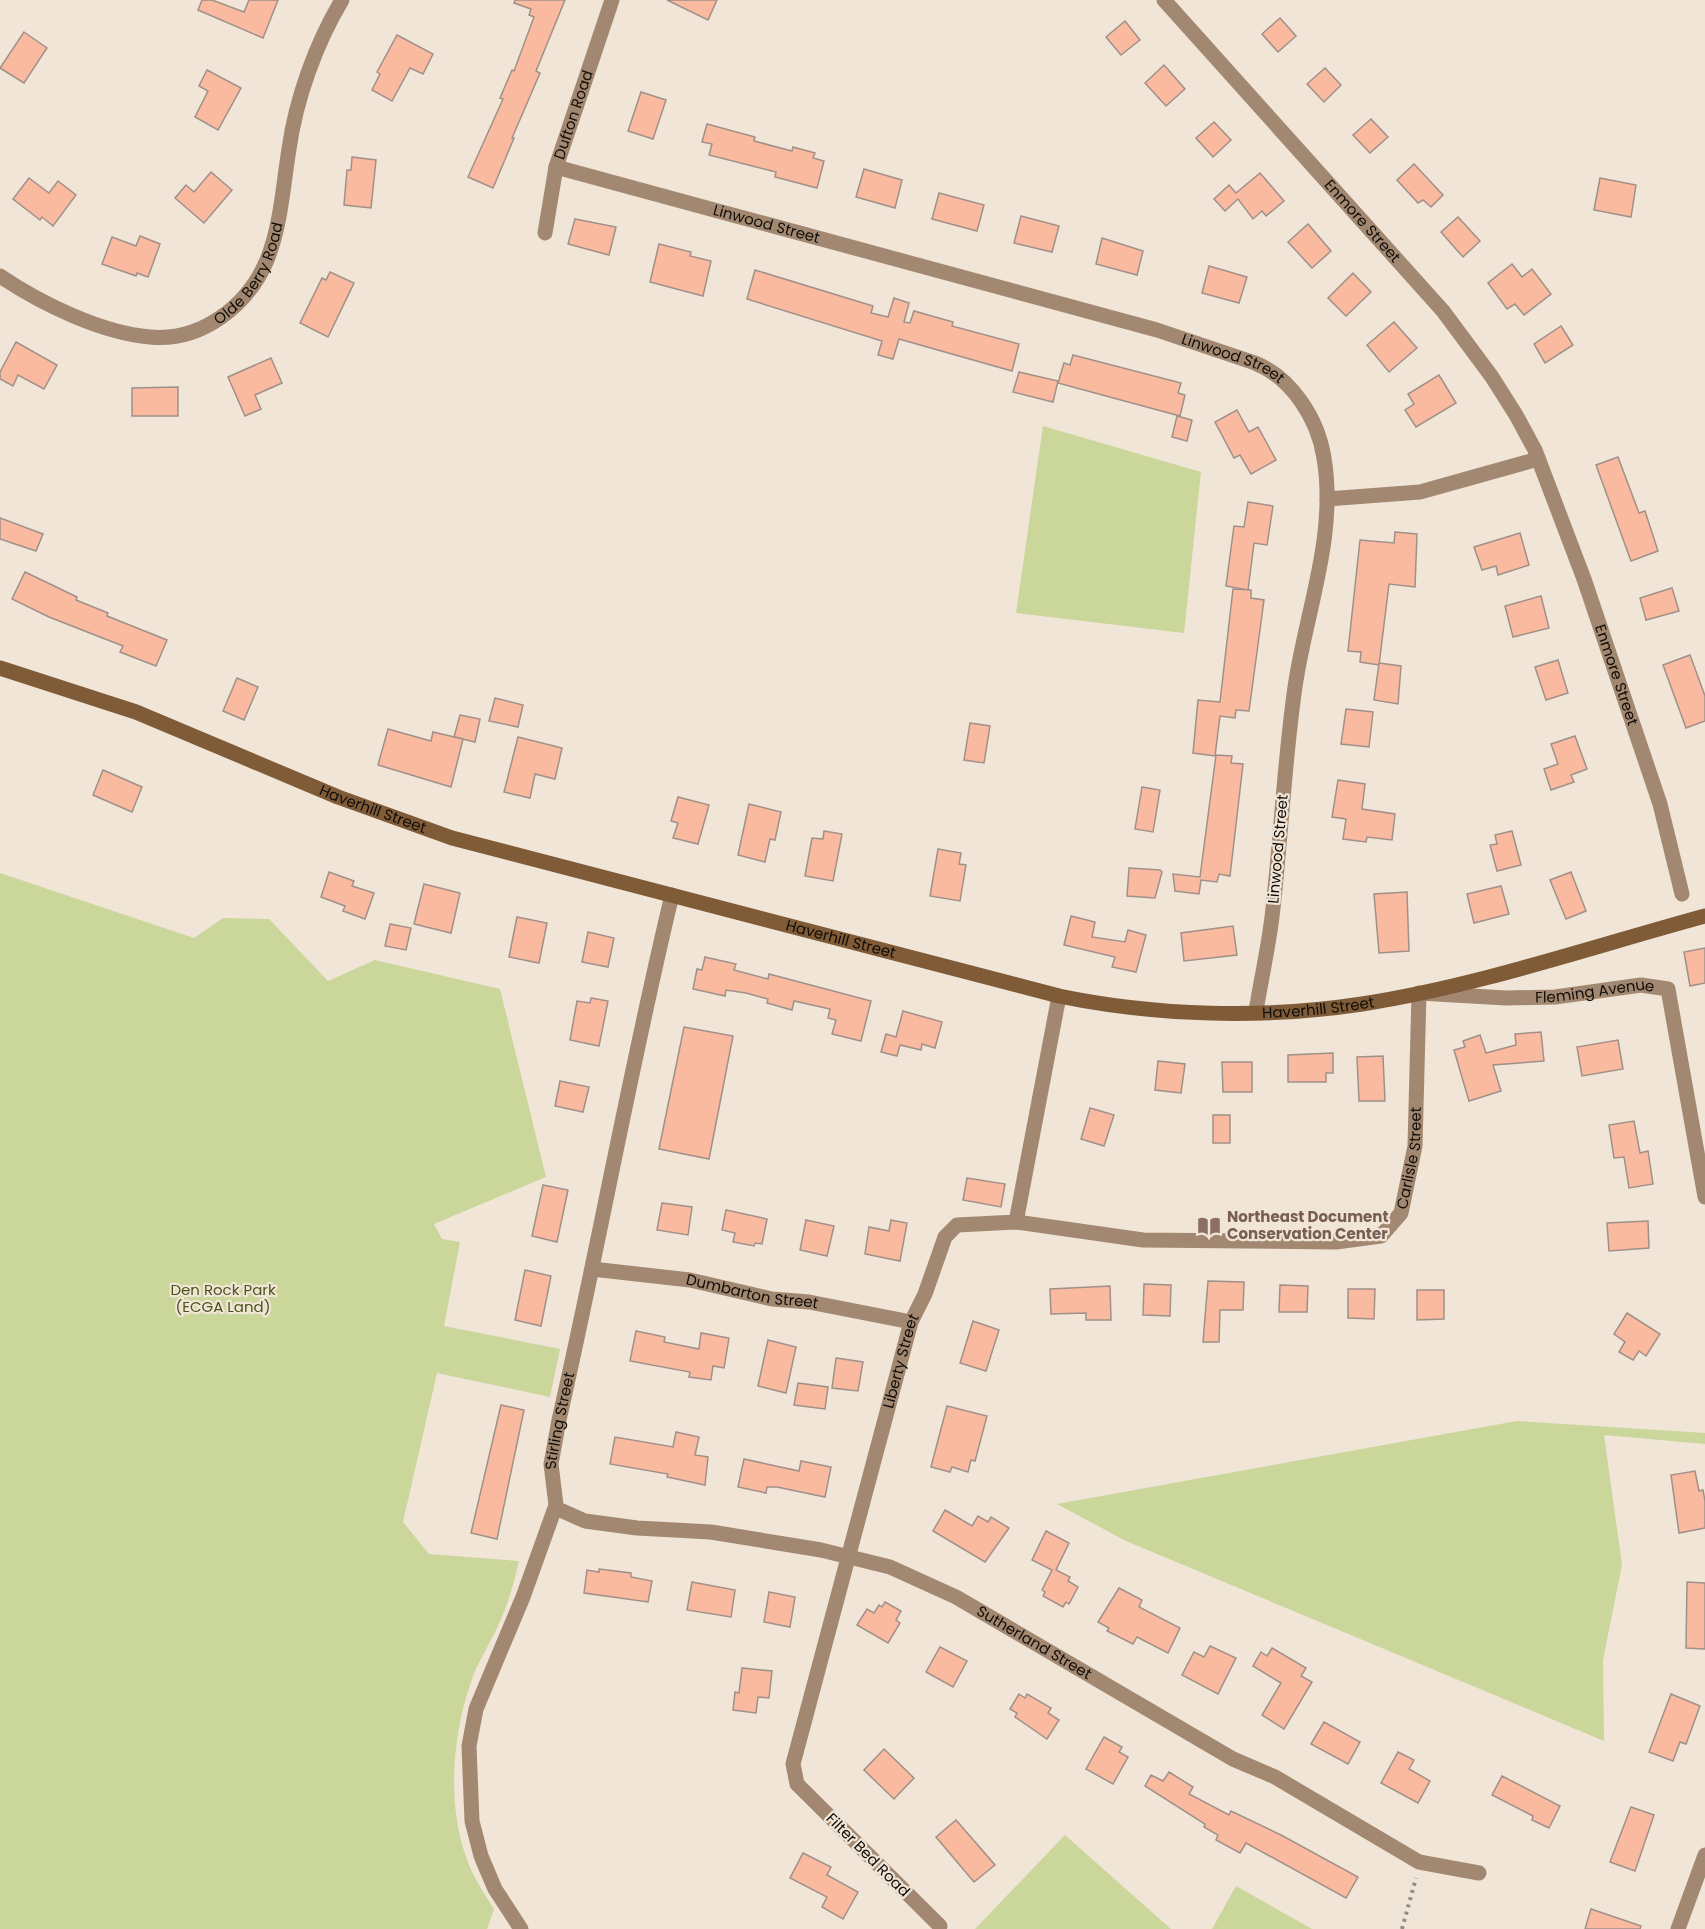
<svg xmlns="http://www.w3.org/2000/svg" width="1705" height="1929" font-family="Poppins,sans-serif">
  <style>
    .green { fill: #cbd69b }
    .building { fill: #f9baa0; stroke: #a19089; stroke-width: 1.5 }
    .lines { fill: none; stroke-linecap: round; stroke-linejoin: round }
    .path { stroke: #948c82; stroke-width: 4; stroke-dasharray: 3 4.5; stroke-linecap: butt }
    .street { stroke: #a28870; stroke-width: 15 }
    .secondary { stroke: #7f5b37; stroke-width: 15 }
    .labels { text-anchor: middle; stroke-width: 4.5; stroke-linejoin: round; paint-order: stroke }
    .street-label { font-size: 15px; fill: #110d09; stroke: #f0e5d7 }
    .education-label { font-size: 15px; font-weight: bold; fill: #785e54; stroke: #f0e5d7; text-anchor: start }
    .park-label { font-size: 15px; fill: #4c541b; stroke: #f0e5d7 }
  </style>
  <rect width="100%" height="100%" fill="#f0e5d7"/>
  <g class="green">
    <path d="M1043,426L1201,472L1184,633L1016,613Z"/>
    <path d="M0,873L194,938L223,918L269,919L328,981L375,960L500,989L546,1177L434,1224L442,1239L460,1242L444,1326L560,1349L550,1397L437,1373L403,1522L429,1554L519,1561C514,1583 508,1605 498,1626C491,1641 482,1656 475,1671C452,1730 445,1805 469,1865C475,1880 485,1895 494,1909L487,1929H0Z"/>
    <path d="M1517,1421L1705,1433V1444L1604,1435L1622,1565L1603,1660L1604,1741L1126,1541L1057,1504Z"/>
    <path d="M1065,1835L1171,1929H975Z"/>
    <path d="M1236,1886L1312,1929H1212Z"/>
  </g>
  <g class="building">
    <path d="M202,0H212L244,12L249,0H278L263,38L198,10Z"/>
    <path d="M515,0H565L536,71L540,73L512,138H514L493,188L468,177L503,99L500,98L512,70L514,71L534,17L529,15L531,9L514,3Z"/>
    <path d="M667,0H717L708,20Z"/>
    <path d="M1280,18L1296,36L1278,52L1262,34Z"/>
    <path d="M1125,21L1140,40L1121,55L1106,37Z"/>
    <path d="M24,32L47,48L24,83L0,68Z"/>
    <path d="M397,35L433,54L423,74L410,68L392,101L372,90L380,74L377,72Z"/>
    <path d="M1164,65L1185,89L1166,106L1145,83Z"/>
    <path d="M1325,68L1341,85L1324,102L1307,84Z"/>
    <path d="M207,70L241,88L218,130L195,117L208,91L199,86Z"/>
    <path d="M641,92L666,100L653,139L628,131Z"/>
    <path d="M1371,119L1388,137L1370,153L1353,135Z"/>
    <path d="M1214,122L1231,140L1213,157L1196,138Z"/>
    <path d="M707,124L755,137L754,141L792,151L793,147L815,153L813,158L824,161L817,188L775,177L776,172L709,155L712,144L702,142Z"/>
    <path d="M352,157L376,160L371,208L344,205L347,170H351Z"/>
    <path d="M1414,164L1443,195L1431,207L1423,200L1418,203L1397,180Z"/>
    <path d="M864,169L902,180L895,208L856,197Z"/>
    <path d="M211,172L232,190L204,223L175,198L186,185L194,192Z"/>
    <path d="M1260,173L1284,201L1266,216L1262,211L1253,219L1238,199L1225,211L1214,199L1229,185L1236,193Z"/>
    <path d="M29,178L49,193L58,181L76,195L53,226L42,217L40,220L13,199Z"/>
    <path d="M1600,178L1636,185L1631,217L1594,210Z"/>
    <path d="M939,193L984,205L977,231L932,219Z"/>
    <path d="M1021,216L1059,226L1052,252L1014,243Z"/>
    <path d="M1458,217L1480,241L1463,257L1441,232Z"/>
    <path d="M575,219L616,227L609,255L568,244Z"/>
    <path d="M1308,224L1331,251L1312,268L1288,242Z"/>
    <path d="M140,236L160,244L148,277L137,273L136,276L102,264L112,237L136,246Z"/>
    <path d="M1102,238L1143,251L1137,275L1096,264Z"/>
    <path d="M659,244L691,252L690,256L711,261L703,296L650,282Z"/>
    <path d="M1512,264L1522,277L1532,269L1551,294L1524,315L1515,304L1507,309L1488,283Z"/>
    <path d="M1209,266L1247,277L1239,303L1202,293Z"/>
    <path d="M755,270L873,306L871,313L888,317L894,298L909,303L904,322L910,323L914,311L953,322L952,326L1019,344L1012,371L899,339L893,359L878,355L882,341L747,299Z"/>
    <path d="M330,272L354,283L328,337L300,323L322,278L326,280Z"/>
    <path d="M1353,273L1371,292L1346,316L1328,298Z"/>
    <path d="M1394,322L1417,348L1389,372L1367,345Z"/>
    <path d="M1561,326L1573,345L1545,363L1534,344Z"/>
    <path d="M16,342L57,365L44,389L18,375L13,386L0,379V372Z"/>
    <path d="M1073,355L1181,383L1178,393L1185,395L1180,416L1058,383L1064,363L1070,365Z"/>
    <path d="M271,358L282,383L255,395L261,409L245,416L228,377Z"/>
    <path d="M1019,372L1058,381L1053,402L1013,392Z"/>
    <path d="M1439,375L1456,403L1416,427L1405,410L1414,404L1408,394Z"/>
    <path d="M178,387V416H132V388Z"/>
    <path d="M1237,410L1249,432L1258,427L1276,460L1251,474L1240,455L1234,458L1215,422Z"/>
    <path d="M1177,416L1192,420L1187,441L1172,437Z"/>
    <path d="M1618,457L1639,513L1645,511L1658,551L1631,561L1596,465Z"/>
    <path d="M1248,502L1273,506L1267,545L1254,543L1248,590L1226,586L1234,526L1244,527Z"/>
    <path d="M0,518L43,534L36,551L0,539Z"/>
    <path d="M1395,532L1417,534L1415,587L1389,584L1379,665L1360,662L1361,652L1348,651L1360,540L1394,543Z"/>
    <path d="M1520,533L1529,565L1498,575L1496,566L1482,570L1474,547Z"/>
    <path d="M25,572L77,597L76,600L108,613L107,616L167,640L156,666L120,652L123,646L49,617L12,599Z"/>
    <path d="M1672,588L1679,611L1646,620L1640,598Z"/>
    <path d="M1233,589L1251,590V598L1264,600L1249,711L1236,710L1235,718L1220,716L1215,756L1193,753L1198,700L1220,702Z"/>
    <path d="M1541,596L1549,628L1513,637L1505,606Z"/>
    <path d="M1690,655L1705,696V721L1686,728L1663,665Z"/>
    <path d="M1558,660L1568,693L1546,700L1535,667Z"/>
    <path d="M1379,663L1401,666L1398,704L1374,700Z"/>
    <path d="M237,678L258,687L244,720L223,711Z"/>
    <path d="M495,698L523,705L518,727L489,721Z"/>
    <path d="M1346,709L1373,712L1369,747L1341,744Z"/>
    <path d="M460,715L480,719L475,742L454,737Z"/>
    <path d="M970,723L990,726L984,763L964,760Z"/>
    <path d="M388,729L431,741L433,732L463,739L451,787L378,765Z"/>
    <path d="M1575,736L1587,769L1571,775L1574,782L1551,790L1544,769L1558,764L1551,744Z"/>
    <path d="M518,737L562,748L555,779L535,774L530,798L504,792Z"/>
    <path d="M1216,755L1232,756L1231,763L1243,764L1230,876L1219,874L1217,882L1201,880L1199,894L1175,891L1173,874L1200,877Z"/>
    <path d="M103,770L142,787L132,812L93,795Z"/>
    <path d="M1338,780L1365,784L1362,809L1395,814L1392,840L1367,837L1366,842L1343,839L1346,819L1332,817Z"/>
    <path d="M1142,787L1160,790L1153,832L1135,829Z"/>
    <path d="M678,797L709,805L698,844L673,838L678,823L671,821Z"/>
    <path d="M749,804L781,812L775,840L770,839L765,862L738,855Z"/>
    <path d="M824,831L842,834L833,881L805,876L812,838L823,839Z"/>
    <path d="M1512,831L1521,865L1497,871L1490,845L1497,844L1495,835Z"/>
    <path d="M938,849L961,853L959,864L966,865L960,901L930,896Z"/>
    <path d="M1129,868L1160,870L1162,872L1155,898L1127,896Z"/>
    <path d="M329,872L354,881L352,886L374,893L365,919L343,911L345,906L321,897Z"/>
    <path d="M1571,872L1586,911L1566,919L1550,880Z"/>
    <path d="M424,884L460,893L451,933L414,924Z"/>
    <path d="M1501,886L1509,914L1474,923L1467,894Z"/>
    <path d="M1407,892L1409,951L1379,953L1374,894Z"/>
    <path d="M1071,916L1095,922L1092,937L1125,942L1128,930L1146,935L1136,972L1112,967L1115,957L1064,945Z"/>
    <path d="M517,917L547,923L539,963L509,957Z"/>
    <path d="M390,924L411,928L406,950L385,946Z"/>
    <path d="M1233,926L1237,955L1184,961L1181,933Z"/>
    <path d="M588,932L614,938L608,967L582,962Z"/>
    <path d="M1705,948V983L1690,986L1684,952Z"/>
    <path d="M705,957L736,964L734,970L768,979L769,974L871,1001L861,1041L832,1034L836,1020L828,1018L830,1009L794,1001L792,1010L767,1003L768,999L746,993L726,990L725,996L693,989L697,969L702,970Z"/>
    <path d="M591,998L608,1001L599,1046L570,1040L577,1001L590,1003Z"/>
    <path d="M903,1011L942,1022L935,1048L922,1044L921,1050L900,1045L897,1056L881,1052L886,1034L896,1037Z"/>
    <path d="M684,1027L733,1036L709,1159L659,1149Z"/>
    <path d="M1541,1032L1544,1061L1493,1065L1501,1091L1469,1101L1454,1050L1465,1047L1463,1041L1480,1035L1486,1053L1516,1045L1515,1034Z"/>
    <path d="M1618,1040L1623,1069L1582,1076L1577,1047Z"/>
    <path d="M1333,1053V1073H1326V1082H1288V1055Z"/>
    <path d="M1383,1056L1385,1101H1359L1357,1057Z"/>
    <path d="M1158,1061L1185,1064L1181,1093L1155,1090Z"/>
    <path d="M1222,1062H1252V1092H1223Z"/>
    <path d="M560,1081L589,1087L583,1112L555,1106Z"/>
    <path d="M1090,1108L1114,1115L1104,1146L1081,1139Z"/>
    <rect x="1213" y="1115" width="17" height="28"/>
    <path d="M1634,1121L1640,1153L1648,1151L1653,1184L1629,1188L1624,1157L1614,1158L1609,1125Z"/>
    <path d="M967,1178L1005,1184L1001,1207L963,1200Z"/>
    <path d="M543,1185L568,1190L557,1242L532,1236Z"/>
    <path d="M662,1203L692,1207L688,1235L657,1230Z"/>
    <path d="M726,1210L767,1219L762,1244L755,1243L754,1246L733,1242L735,1233L722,1230Z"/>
    <path d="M806,1220L834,1226L827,1256L800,1250Z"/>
    <path d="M891,1220L907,1223L900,1261L865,1254L869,1227L889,1231Z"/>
    <path d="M1648,1221L1649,1248L1609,1251L1607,1223Z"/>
    <path d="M525,1270L551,1276L541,1326L515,1320Z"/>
    <path d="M1208,1281L1244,1282L1243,1310H1220L1219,1342H1203Z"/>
    <path d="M1144,1284L1171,1285L1170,1316L1143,1315Z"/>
    <path d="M1280,1285L1308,1286L1307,1312H1279Z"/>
    <path d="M1110,1286L1111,1320H1086V1313L1051,1314L1050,1289Z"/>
    <path d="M1348,1289H1375L1374,1319L1348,1318Z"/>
    <path d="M1417,1290H1444V1319L1417,1320Z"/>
    <path d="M1627,1313L1660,1334L1646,1356L1639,1351L1633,1360L1619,1352L1625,1342L1614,1334Z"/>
    <path d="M973,1321L999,1330L986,1371L960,1363Z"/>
    <path d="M636,1331L665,1337L664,1342L699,1349L701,1333L729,1338L724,1368L713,1366L711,1380L689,1377L690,1372L630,1361Z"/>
    <path d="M768,1340L796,1347L786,1393L758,1386Z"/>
    <path d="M836,1358L863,1362L858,1391L832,1388Z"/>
    <path d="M798,1383L828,1387L825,1409L794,1405Z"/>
    <path d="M501,1405L524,1410L497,1539L471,1533Z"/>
    <path d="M947,1406L987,1416L975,1461L971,1460L968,1472L952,1467L950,1472L931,1467Z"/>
    <path d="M676,1432L699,1437L695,1455L708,1457L705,1485L667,1477L668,1474L610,1464L615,1437L673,1447Z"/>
    <path d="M744,1459L799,1471L801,1461L831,1467L825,1497L777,1487H767L766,1493L738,1487Z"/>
    <path d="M1695,1471L1699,1491L1703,1490L1705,1501V1528L1679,1533L1671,1475Z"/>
    <path d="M945,1510L972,1526L978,1516L988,1522L991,1517L1009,1528L985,1562L933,1531Z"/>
    <path d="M1046,1531L1069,1543L1056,1570L1070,1577L1068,1581L1078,1587L1069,1604L1066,1602L1063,1607L1043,1596L1045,1592L1042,1590L1052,1570L1032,1560Z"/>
    <path d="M599,1569L631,1573V1577L652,1581L648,1602L584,1593L587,1570L599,1572Z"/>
    <path d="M692,1582L735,1590L731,1617L687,1610Z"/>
    <path d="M1687,1582L1705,1583V1649L1686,1648Z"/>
    <path d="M1119,1588L1142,1600L1139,1607L1180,1628L1168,1653L1137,1637L1133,1644L1107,1631L1109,1628L1098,1622Z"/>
    <path d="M769,1592L795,1597L790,1627L764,1622Z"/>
    <path d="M885,1602L901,1611L896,1620L900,1623L888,1643L857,1625L867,1609L874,1613L879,1605L882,1607Z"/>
    <path d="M1210,1646L1236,1658L1218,1694L1182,1675L1194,1652L1204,1657Z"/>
    <path d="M940,1647L967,1661L953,1687L926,1672Z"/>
    <path d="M1272,1648L1306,1668L1301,1676L1312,1682L1284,1729L1262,1715L1281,1683L1253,1666L1261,1652L1267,1656Z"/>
    <path d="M742,1668L772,1671L769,1698L758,1697L756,1713L733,1710L735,1692L739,1693Z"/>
    <path d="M1019,1694L1025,1698L1027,1694L1051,1708L1048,1713L1059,1720L1047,1739L1015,1717L1017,1713L1010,1709Z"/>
    <path d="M1671,1694L1700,1706L1686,1744L1680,1742L1673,1761L1649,1752Z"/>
    <path d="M1324,1722L1360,1742L1348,1764L1311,1744Z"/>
    <path d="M1104,1737L1122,1747L1119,1752L1128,1757L1113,1784L1086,1769Z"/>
    <path d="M884,1749L914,1778L894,1799L864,1770Z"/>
    <path d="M1398,1752L1414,1760L1409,1769L1430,1781L1418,1803L1381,1783Z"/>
    <path d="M1169,1772L1193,1787L1189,1794L1229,1815L1231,1811L1281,1835L1358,1877L1346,1898L1246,1843L1240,1853L1216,1840L1218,1835L1204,1827L1205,1824L1145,1786L1151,1775L1163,1781Z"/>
    <path d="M1502,1776L1560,1806L1549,1828L1532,1820L1533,1816L1492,1795Z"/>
    <path d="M1631,1807L1654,1815L1635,1871L1610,1862Z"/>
    <path d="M956,1820L995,1865L974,1882L936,1837Z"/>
    <path d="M803,1853L831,1867L827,1875L858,1892L843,1919L822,1907L827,1897L790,1878Z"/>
    <path d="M1591,1909L1641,1926L1640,1929H1585Z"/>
  </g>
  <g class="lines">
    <path class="path" d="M1402,1929L1416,1878"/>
    <g class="street">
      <path id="s1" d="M1164,0L1443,311L1492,377L1516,415L1535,450L1584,579L1660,804L1682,894"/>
      <path id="s2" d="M556,167L1157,330L1255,363C1292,378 1318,419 1324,458C1337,536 1306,611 1295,687C1284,763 1281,840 1272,917C1268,949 1261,980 1256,1011"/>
      <path id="s3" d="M545,233L556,167L612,0"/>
      <path id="s4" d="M0,276C40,303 101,333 150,337C202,342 248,305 267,260C281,225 283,186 289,149C296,99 316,43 342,0"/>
      <path d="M1327,499L1420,492L1538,459"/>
      <path id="s5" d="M1016,1222L1143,1240L1336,1242L1381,1236L1401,1213L1415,1146L1419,993L1506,998L1555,997L1641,985L1668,989L1705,1197"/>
      <path id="s6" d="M592,1269L690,1280L772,1299L809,1302L911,1322"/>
      <path id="s7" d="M556,1505L558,1509L585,1521L637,1528L711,1532L821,1550L890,1567L956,1597L1233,1759L1275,1777L1419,1862L1479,1873"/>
      <path id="s8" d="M940,1926L797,1784L793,1764L911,1322L925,1294L945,1237L957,1225L1016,1222L1059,996"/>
      <path id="s9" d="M521,1929L495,1889L481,1856L472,1821L469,1746L476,1709L523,1597L556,1505L551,1464L559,1420C599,1245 630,1069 672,895"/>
      <path d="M1678,1929L1705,1855"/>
    </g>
    <path class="secondary" id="s10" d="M0,668L136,712L338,797L452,838L1059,996C1155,1016 1265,1019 1362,1004C1478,986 1591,947 1705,916"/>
  </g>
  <defs>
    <g id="library-bare" transform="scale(1.8)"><path d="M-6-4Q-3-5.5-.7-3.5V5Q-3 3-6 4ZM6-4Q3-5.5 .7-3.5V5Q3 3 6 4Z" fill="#8d6e63" stroke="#f0e5d7" stroke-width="2.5" paint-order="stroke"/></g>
  </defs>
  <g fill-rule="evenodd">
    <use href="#library-bare" x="1209" y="1226"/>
  </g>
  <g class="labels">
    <g class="street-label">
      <text dy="5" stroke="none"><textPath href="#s3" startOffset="122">Dufton Road</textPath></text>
      <text dy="5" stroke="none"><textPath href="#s1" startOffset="297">Enmore Street</textPath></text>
      <text dy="5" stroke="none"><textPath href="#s2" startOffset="218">Linwood Street</textPath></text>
      <text dy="5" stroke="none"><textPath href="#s4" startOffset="292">Olde Berry Road</textPath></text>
      <text dy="5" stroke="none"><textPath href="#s2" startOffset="704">Linwood Street</textPath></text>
      <text dy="5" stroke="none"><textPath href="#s1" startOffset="824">Enmore Street</textPath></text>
      <text dy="5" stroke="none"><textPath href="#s10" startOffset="399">Haverhill Street</textPath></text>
      <text transform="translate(1278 849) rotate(-85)" y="5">Linwood Street</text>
      <text dy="5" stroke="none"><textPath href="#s10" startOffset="885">Haverhill Street</textPath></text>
      <text dy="5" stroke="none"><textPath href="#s5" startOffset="795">Fleming Avenue</textPath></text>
      <text dy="5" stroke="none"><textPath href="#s10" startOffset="1371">Haverhill Street</textPath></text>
      <text dy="5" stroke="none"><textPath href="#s5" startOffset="453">Carlisle Street</textPath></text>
      <text dy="5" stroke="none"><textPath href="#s6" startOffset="162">Dumbarton Street</textPath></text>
      <text dy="5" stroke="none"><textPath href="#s8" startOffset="639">Liberty Street</textPath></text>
      <text dy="5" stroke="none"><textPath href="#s9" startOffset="537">Stirling Street</textPath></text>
      <text dy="5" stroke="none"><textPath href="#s7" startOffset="506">Sutherland Street</textPath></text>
      <text transform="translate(868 1855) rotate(45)" y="5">Filter Bed Road</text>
    </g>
    <g class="education-label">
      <text x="1227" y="1222">Northeast Document<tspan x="1227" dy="17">Conservation Center</tspan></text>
    </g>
    <g class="park-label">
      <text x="223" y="1295">Den Rock Park<tspan x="223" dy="17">(ECGA Land)</tspan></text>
    </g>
  </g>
</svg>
